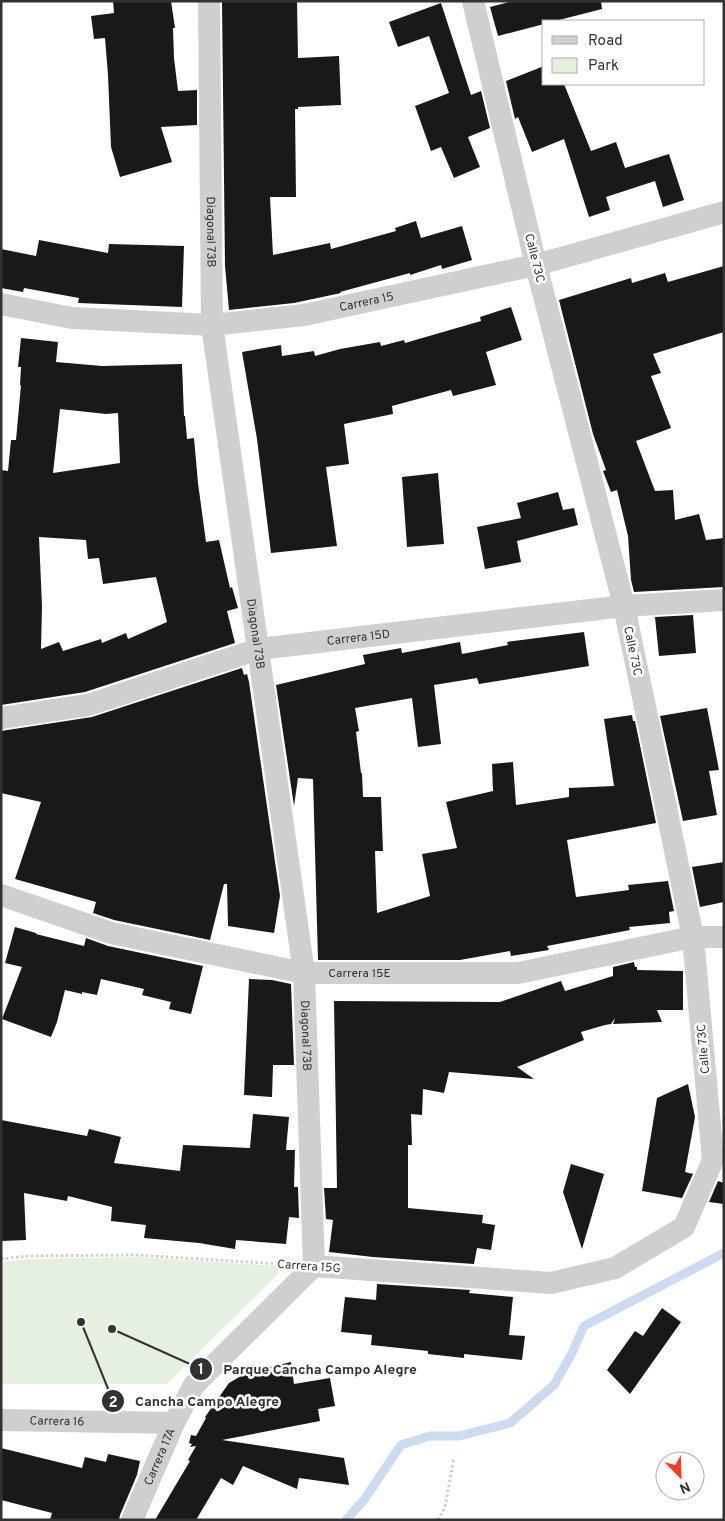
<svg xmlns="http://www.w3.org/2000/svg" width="725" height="1521" font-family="Overpass,sans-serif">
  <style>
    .green { fill: #e6f0e0 }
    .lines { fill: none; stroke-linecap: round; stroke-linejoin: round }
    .stream { stroke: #cbdcf0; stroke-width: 9 }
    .building { fill: #191919; fill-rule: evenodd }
    .path { stroke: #cfcfcf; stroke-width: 3; stroke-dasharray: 2.5 2.5; stroke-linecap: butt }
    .street { stroke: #cfcfcf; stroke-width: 22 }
    .labels { text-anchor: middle; stroke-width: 5; stroke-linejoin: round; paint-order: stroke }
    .street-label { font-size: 12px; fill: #323232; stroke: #fff }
    .leader { fill: none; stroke: #323232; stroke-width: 2 }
    .callout-dot { fill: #323232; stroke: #fff; stroke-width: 2 }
    .mark-label { font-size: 15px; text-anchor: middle; font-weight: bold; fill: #fff }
    .callout-label { font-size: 14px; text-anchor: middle; font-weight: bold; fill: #323232; stroke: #fff; stroke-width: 5; stroke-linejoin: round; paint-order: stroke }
  </style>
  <rect width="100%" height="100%" fill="#fff"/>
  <path class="green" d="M136,1257L279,1266L278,1274L167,1384H1V1262L29,1259Z"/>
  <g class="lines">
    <path class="stream" d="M346,1520L364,1500L401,1445L430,1436H459L510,1423L554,1385L571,1355L584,1326L724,1253"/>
  </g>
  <g class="building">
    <path d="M113,1H171L175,28H173L174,58L178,91L197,90V125L161,127L172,162L120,177L111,147L108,75L105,38L94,39L91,16L114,13Z"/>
    <path d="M222,1H297L298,58L339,56L341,105L298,107V109H295L296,197H270L273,255L330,243L331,249L396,231L395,228L416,221L421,238L462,226L472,260L442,269L441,265L410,275V273L340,292L341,293L294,303L229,310L225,266Z"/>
    <path d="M513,1H601L602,9L555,21H544V24L498,36L490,7Z"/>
    <path d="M441,3L471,95L481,91L490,128L468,137L480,167L454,178L441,147L431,151L415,106L449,93L429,36L398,47L389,22Z"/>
    <path d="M544,66V84H553V85L564,84L591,151L616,142L625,168L669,154L684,200L663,207L655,181L606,197L610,210L589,217L564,139L532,152L518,117L515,119L506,81Z"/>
    <path d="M39,240L108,253L109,244L184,246L182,307L78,303L79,298L24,288L23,292L1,288V249L36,256Z"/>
    <path d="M724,266V332L653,354L661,373L651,376L671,428L636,441L655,491L673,490L675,520L699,514L706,540L724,538V587L634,592L631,580L628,536L617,490L611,492L603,471L606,470L593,434L559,300L631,278L632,283L665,273L668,282Z"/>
    <path d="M511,307L522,340L486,352L496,385L453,396L451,390L392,406L393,414L344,424L349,464L326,467L337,546L271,553L257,439L242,352L281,345L282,356L314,351L315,356L340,349L380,342L381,346L404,340L405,343L481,321L480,317Z"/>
    <path d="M21,338L58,342L56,362L102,366L182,364L184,416H185L187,439L194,438L198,483L206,542L219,540L230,588L232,587L238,608L227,611L235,643L85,692L1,705V470L8,471L11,440H16L21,385H20L21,367H18ZM60,409L106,414L118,413L120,463L53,473ZM39,537L86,540L88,559L99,558L103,584L156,577L167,622L128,639L126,633L102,643L101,639L63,651L59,642L41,649L42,606Z"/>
    <path d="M438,473L444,544L407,547L402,477Z"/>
    <path d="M558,492L563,510L574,508L578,525L517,541L521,562L485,569L477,527L521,518L517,503Z"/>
    <path d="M693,615L696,653L659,656L655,617Z"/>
    <path d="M584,632L589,666L479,684L477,678L434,685L441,744L418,747L412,698L355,708L359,731L356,732L361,773H362L363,797H381L383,851H375L377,913L430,896L422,854L457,848L446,802L493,791L492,764L513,762L516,805L569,797V788L614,786L604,719L632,715L633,721H635L656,823L567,840L576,897L629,890L628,885L668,881L674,911L669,912L670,923L629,927L630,930L547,946L549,950L511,956L510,951L460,960H318L313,779L298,778L294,806L276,685L365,664L363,655L401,648L402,653L460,642L462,654L508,645L507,642Z"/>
    <path d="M242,668L244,675L247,674L249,682L280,896L274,933L228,926L227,884H224L210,940L114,920L93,913L96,902L15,879L41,802L1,793V731L92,717Z"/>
    <path d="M707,708L719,770L709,771L717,815L683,821L660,716Z"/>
    <path d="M724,862V902L700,907L692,867Z"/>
    <path d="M15,927L36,933V934L84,946L86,938L108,946L203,966L191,1014L169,1009L171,1002L142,995L144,989L101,979L97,995L82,992V994L65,990L57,1022L51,1037L2,1019L22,967L5,963Z"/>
    <path d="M634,962L635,967H637V970L683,971V1010H657L662,1022L613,1024L615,1018L611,1024L605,1025L581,1032L584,1040L517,1067L534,1079L449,1072L444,1093L423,1089L422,1115L411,1114L412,1145H408V1208L483,1215L482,1223L495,1225L491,1250L477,1248L474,1264L373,1257L329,1252L333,1220L326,1219L324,1188H337L334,1001L500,1002L561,981L565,991L613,976V967Z"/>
    <path d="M249,979L272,980L291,984L294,1065H273L272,1097L244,1095Z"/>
    <path d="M688,1084L695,1117L685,1172L693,1174L682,1198L642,1191L657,1098Z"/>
    <path d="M253,1114L289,1117L286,1150H295L294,1187H298L299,1218L289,1217L286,1244L236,1240L235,1249L199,1243L144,1238L146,1225L111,1221L112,1207L68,1196L67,1201L24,1193L26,1240L1,1241V1120L87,1136L89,1129L121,1137L114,1163L180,1171L183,1145L250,1148Z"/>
    <path d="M571,1164L604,1174L582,1249L563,1192Z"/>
    <path d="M718,1181L724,1183V1204L709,1202Z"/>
    <path d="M377,1284L470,1290L469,1293L513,1297L509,1335L525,1336L522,1360L464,1354V1358L428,1354V1351L371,1345L372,1335L341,1332L345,1297L376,1300Z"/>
    <path d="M662,1308L681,1322L630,1394L607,1370L635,1331L643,1336Z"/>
    <path d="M291,1362L294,1384L330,1378L335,1406L318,1409L320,1421L222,1440L344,1458L349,1485L299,1478L297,1489L243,1466L233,1485L221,1478L196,1520H155L190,1461L188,1460L196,1446L190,1447L192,1444L189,1443L191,1435L196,1436L206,1418L205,1417L229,1383L246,1373Z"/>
    <path d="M1,1448L82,1468L85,1457L106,1462L108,1454L140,1461L137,1475L120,1515L119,1520H50L52,1513L1,1500Z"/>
  </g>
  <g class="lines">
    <g class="path">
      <path d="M1,1259L27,1256L135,1255L280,1264"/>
      <path d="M438,1520L445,1507L454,1458"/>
    </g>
    <g class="street">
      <path id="s1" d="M209,1L212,325L304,973L314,1266"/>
      <path id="s2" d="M1,304L72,318L212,325L304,315L536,265L724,212"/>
      <path id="s3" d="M1,718L88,705L259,649L624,606L724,600"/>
      <path id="s4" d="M1,895L111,933L304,973H518L693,937H724"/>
      <path d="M314,1266L551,1283L615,1268L684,1227L713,1160L693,937L624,606L536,265L473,1"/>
      <path id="s5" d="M1,1420L174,1423"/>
      <path id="s6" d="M132,1520L174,1423L194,1385L314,1266"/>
    </g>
  </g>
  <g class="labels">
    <g class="street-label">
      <text dy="4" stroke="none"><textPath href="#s1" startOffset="231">Diagonal 73B</textPath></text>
      <text transform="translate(535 258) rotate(76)" y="4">Calle 73C</text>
      <text dy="4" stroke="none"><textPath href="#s2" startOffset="369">Carrera 15</textPath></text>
      <text dy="4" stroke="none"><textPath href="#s1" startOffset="636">Diagonal 73B</textPath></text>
      <text dy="4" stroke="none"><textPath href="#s3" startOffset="368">Carrera 15D</textPath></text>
      <text transform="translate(633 651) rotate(78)" y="4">Calle 73C</text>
      <text dy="4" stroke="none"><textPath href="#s4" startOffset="369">Carrera 15E</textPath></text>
      <text dy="4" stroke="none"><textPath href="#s1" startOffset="1041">Diagonal 73B</textPath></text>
      <text transform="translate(703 1049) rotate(-95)" y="4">Calle 73C</text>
      <text transform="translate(309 1266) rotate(4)" y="4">Carrera 15G</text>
      <text dy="4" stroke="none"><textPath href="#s5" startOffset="56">Carrera 16</textPath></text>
      <text dy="4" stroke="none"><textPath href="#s6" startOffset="69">Carrera 17A</textPath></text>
    </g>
  </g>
  <path class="leader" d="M112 1329L201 1369M81 1322L113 1401"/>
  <g class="callout-dot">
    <circle cx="112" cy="1329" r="5"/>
    <circle cx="81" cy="1322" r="5"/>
    <circle cx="201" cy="1369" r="12"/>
    <circle cx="113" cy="1401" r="12"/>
  </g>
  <g class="mark-label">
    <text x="201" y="1374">1</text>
    <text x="113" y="1407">2</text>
  </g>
  <g class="callout-label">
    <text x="320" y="1374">Parque Cancha Campo Alegre</text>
    <text x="207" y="1406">Cancha Campo Alegre</text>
  </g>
  <rect width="725" height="1521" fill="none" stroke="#323232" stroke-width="5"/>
  <rect x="542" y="20" width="162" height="65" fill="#ffffff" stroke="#adadad"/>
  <rect x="552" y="36" width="25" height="8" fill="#cfcfcf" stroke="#adadad"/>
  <text x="588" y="45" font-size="15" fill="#323232">Road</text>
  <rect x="552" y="58" width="25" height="15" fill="#e6f0e0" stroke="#adadad"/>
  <text x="588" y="70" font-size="15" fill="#323232">Park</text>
  <g transform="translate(680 1476) rotate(157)"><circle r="24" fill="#ffffff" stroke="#adadad"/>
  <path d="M0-4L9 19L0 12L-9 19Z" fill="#f53c29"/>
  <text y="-8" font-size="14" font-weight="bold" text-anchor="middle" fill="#323232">N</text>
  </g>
</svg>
